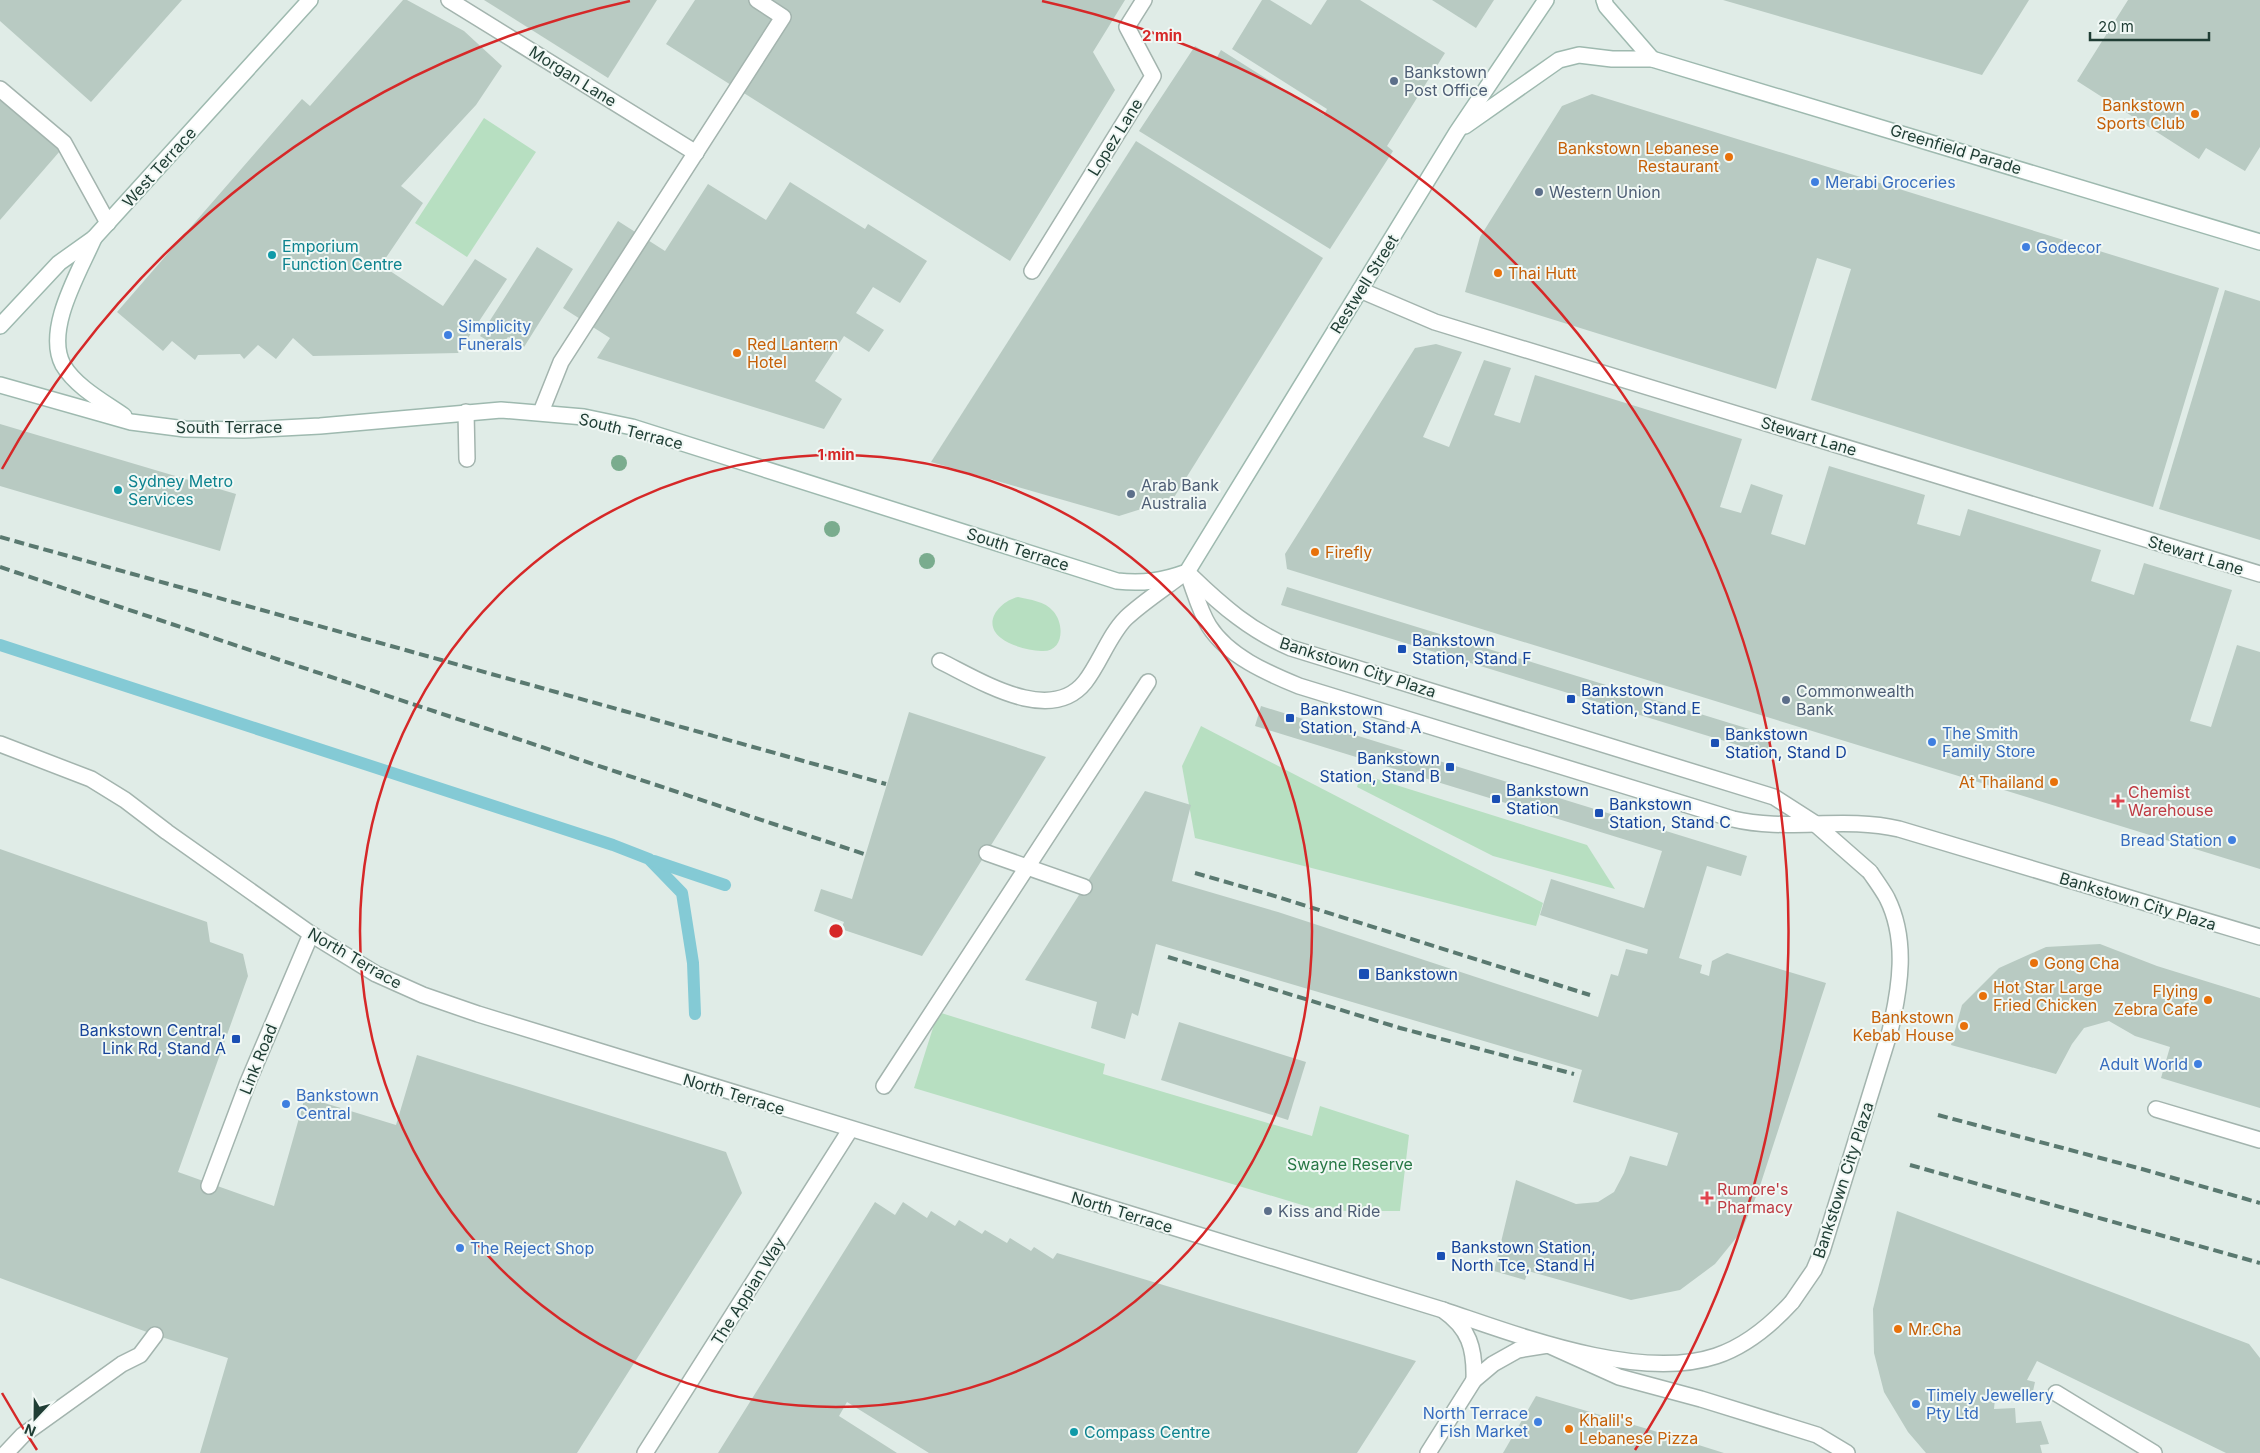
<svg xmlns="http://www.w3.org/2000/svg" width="2260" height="1453" font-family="Inter,sans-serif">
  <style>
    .green { fill: #b7dfc1 }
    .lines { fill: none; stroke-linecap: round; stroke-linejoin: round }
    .stream { stroke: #84cad5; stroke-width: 12 }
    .building { fill: #b8cac2 }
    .lane-casing { stroke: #a3b4ae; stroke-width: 18 }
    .street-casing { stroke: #a3b4ae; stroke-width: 18 }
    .secondary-casing { stroke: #9eb9af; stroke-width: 18 }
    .lane { stroke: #fff; stroke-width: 15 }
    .street { stroke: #fff; stroke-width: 15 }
    .secondary { stroke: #fff; stroke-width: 15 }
    .rail { stroke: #5a7970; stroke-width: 4; stroke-dasharray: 10 5; stroke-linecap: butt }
    .lane-bridge-casing { stroke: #a3b4ae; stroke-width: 18; stroke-linecap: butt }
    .lane-bridge { stroke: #fff; stroke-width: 15 }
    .tree { fill: #7aac8e }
    .ring { fill: none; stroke: #d62828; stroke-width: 2.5 }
    .service-dot { fill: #5c6f8a; stroke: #f1f8f5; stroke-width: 2 }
    .food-dot { fill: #e8710a; stroke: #f1f8f5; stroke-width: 2 }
    .shop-dot { fill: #3f7fe0; stroke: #f1f8f5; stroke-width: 2 }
    .culture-dot { fill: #0f9aa8; stroke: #f1f8f5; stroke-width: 2 }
    .transit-dot { fill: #1a4fb4; stroke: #f1f8f5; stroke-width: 2 }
    .health-dot { fill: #e0444e; stroke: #f1f8f5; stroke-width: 2 }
    .labels { text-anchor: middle; stroke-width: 4; stroke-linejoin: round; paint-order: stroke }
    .service-label { font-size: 16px; fill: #4e5e75; stroke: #f1f8f5; text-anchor: start }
    .street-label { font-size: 16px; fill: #203e35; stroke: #f1f8f5 }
    .food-label { font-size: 16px; fill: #c56008; stroke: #f1f8f5; text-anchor: start }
    .shop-label { font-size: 16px; fill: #366cbe; stroke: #f1f8f5; text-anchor: start }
    .culture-label { font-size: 16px; fill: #0d838f; stroke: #f1f8f5; text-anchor: start }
    .transit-label { font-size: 16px; fill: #164399; stroke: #f1f8f5; text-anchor: start }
    .health-label { font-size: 16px; fill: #be3a42; stroke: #f1f8f5; text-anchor: start }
    .park-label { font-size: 16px; fill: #277745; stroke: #f1f8f5 }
    .centre { fill: #d62828; stroke: #f1f8f5; stroke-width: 2.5 }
    .ring-label { font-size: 15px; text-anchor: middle; font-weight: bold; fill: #d62828; stroke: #f1f8f5; stroke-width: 4; stroke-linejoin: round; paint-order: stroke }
  </style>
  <rect width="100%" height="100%" fill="#e0ece7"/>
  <g class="green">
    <path d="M484,118L536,152L467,257L415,223Z"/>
    <path d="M1018,597C1030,600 1045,601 1053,611C1065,624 1064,653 1041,651C1029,650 1010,646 1001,638C981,623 1000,601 1018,597Z"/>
    <path d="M1201,726L1543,903L1536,926L1195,838L1182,766Z"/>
    <path d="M1361,774L1587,845L1615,889L1493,856L1357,787Z"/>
    <path d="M938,1012L1105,1064L1103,1074L1312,1136L1320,1106L1409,1135L1400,1211H1322L914,1088Z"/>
  </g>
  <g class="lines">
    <g class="stream">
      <path d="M0,645L613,845L649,859L682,893L693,963L695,1014"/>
      <path d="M654,861L725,885"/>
    </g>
  </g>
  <g class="building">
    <path d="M0,0H182L91,102L0,21Z"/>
    <path d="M403,0H407L464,31L502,66L476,105L401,186L423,203L381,265L443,306L475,259L507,279L458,353L313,356L293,338L276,359L258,345L244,359L240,354L198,355L195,360L172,341L163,351L117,312L302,99L310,106Z"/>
    <path d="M484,0H657L608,78Z"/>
    <path d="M695,0H1125L1093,52L1115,90L1010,261L666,44Z"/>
    <path d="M1262,0H1270L1311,25L1327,0H1360L1445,53L1387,146L1393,151L1330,249L1139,131L1195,46L1216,59L1221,50L1324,115L1327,109L1232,49Z"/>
    <path d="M1432,0H1494L1476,28Z"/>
    <path d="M1723,0H2029L1982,75Z"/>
    <path d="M2128,0H2260V147L2245,171L2206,148L2199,159L2077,81Z"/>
    <path d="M1592,94L2219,288L2153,507L1811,400L1851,269L1817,258L1776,389L1465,292L1480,237L1562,106Z"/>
    <path d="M0,99L60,151L0,220Z"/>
    <path d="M1136,141L1323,258L1173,499L1119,516L931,462Z"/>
    <path d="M790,182L865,229L868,224L927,261L900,303L873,287L856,313L884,330L869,352L844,336L815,381L842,399L824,429L597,358L610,338L563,308L618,221L665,251L708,184L766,220Z"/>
    <path d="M537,247L573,269L524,347L508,337L500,348L480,336Z"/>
    <path d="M2225,290L2260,301V540L2159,509Z"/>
    <path d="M1436,344L1462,352L1423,437L1449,447L1484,360L1511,368L1494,415L1520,423L1535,375L1742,439L1720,507L1741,513L1751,484L1783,495L1771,534L1805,545L1829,466L1925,495L1917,524L1960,536L1968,509L2101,550L2091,581L2134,595L2144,563L2232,590L2190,721L2211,727L2237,645L2260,652V869L1287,569L1285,554L1415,348Z"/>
    <path d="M0,424L236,494L220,551L0,486Z"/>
    <path d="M1287,587L1772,736L1767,754L1281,605Z"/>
    <path d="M1261,706L1747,856L1741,876L1707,866L1679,958L1702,965L1700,973L1709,976L1712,961L1727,953L1826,983L1758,1192L1741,1232L1715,1264L1680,1290L1631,1300L1528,1271L1525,1280L1494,1271L1516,1180L1576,1204L1598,1202L1614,1192L1624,1173L1630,1156L1667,1166L1678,1133L1573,1102L1582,1070L1156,944L1138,1016L1132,1013L1125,1039L1091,1028L1097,1002L1025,980L1145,791L1191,805L1172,881L1278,912L1598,1017L1611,974L1618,976L1626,949L1647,954L1648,949L1653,951L1540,915L1551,879L1644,908L1662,851L1255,726Z"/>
    <path d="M909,712L1046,757L922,956L841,929L844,922L814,911L821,889L852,899Z"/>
    <path d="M0,849L207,922L210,942L243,954L248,976L178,1172L274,1206L305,1097L396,1125L417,1055L726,1152L742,1193L577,1453H200L228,1358L155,1335L0,1278Z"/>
    <path d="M2100,944L2157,966L2260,998V1108L2161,1078L2170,1047L2135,1036L2109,1021L2084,1028L2072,1044L2056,1074L1951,1045L1962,1005L1999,968L2046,947Z"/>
    <path d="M1179,1022L1306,1062L1288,1120L1161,1080Z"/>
    <path d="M875,1202L895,1215L903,1202L927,1218L931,1211L955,1226L959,1220L982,1234L985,1230L1007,1243L1010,1238L1031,1251L1034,1247L1053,1259L1057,1253L1416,1361L1357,1453H929L847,1402L839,1416L897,1453H718Z"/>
    <path d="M1897,1211L2249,1344L2260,1358V1453H2226L2037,1361L2027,1380L2035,1382L2031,1400L1995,1399L1994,1409L2015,1408L2016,1423L2041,1421L2049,1444L2040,1445L2042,1453H1926L1908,1432L1884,1392L1874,1353L1873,1309Z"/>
    <path d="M1536,1396L1651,1430L1724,1453H1503Z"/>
  </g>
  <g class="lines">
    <g class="lane-casing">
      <g id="lane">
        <path d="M449,0L696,153"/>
        <path d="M0,89L64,143L108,223"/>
        <path d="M1032,271L1153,76L1127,27L1144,0"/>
        <path d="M1360,290L1435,322L2260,574"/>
        <path d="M466,412L467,459"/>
        <path d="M541,412L561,362L783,17L757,0"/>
        <path d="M1187,572C1194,589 1199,610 1209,626C1228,656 1267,673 1299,686L1733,819C1786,832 1844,816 1899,829L2260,937"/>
        <path d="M1191,576C1222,606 1251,631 1291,648L1774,797L1813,822L1870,872"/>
        <path d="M940,661C979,680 1050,726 1085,682C1100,663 1109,635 1126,618C1143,602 1165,588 1183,574"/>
        <path d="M2156,1109L2260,1140"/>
        <path d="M209,1186L248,1082L311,934"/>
        <path d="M1443,1310C1518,1335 1638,1382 1716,1356C1746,1346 1771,1325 1792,1302"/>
        <path d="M2056,1393L2154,1453"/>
        <path d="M6,1453L23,1435L122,1364L140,1355L155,1335"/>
      </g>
    </g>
    <g class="street-casing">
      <g id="street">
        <path d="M0,744L91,779L125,800L167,832L311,934L376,974L423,995L478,1014L1443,1310C1469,1328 1475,1348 1474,1380"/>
        <path d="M987,853L1084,887"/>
        <path d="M884,1086L1148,682"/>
        <path d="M645,1453L850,1130"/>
        <path d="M1428,1453L1474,1380L1493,1364L1518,1350L1548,1345L1619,1377L1701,1399L1817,1435L1847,1453"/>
      </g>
    </g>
    <g class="secondary-casing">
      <g id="secondary">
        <path d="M1604,0L1606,6L1652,59"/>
        <path d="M1465,126L1559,60L1579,55L1612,59H1652L2260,242"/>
        <path d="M94,238C80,271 44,329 63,365C76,387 104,402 124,416"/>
        <path d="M0,326L59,263L94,238L310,0"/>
        <path d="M0,385L131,422L185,429L244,430L320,426L501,410L584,417L632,427L1117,581C1143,584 1162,581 1187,572L1457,132L1546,0"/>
      </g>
    </g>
    <use href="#lane" class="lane"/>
    <use href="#street" class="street"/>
    <use href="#secondary" class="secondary"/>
    <g class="rail">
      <path d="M0,537L886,784"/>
      <path d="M0,567L864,854"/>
      <path d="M1195,873L1268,894L1590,995"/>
      <path d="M1168,957L1400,1028L1574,1074"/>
      <path d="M1938,1115L2142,1169L2260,1203"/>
      <path d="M1910,1165L2260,1263"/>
    </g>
    <g class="lane-bridge-casing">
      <path id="lane-bridge" d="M1792,1302L1814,1270L1822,1251L1890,1031C1900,988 1908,940 1887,898C1882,889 1876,881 1870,872"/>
    </g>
    <use href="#lane-bridge" class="lane-bridge"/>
  </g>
  <g class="tree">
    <circle cx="619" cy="463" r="8"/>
    <circle cx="832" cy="529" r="8"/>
    <circle cx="927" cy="561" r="8"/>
  </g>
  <g class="ring">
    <circle cx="836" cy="931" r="476"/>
    <path d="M37 1450A953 953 0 0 1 2 1393M2 469A953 953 0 0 1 630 1M1042 1A953 953 0 0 1 1635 1450"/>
  </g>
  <g class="service-dot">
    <circle cx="1394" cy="81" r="5"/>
    <circle cx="1539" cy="192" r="5"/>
    <circle cx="1131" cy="494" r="5"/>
    <circle cx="1786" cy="700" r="5"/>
    <circle cx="1268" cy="1211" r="5"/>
  </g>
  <g class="food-dot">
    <circle cx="2195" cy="114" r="5"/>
    <circle cx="1729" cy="157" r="5"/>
    <circle cx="1498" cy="273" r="5"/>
    <circle cx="737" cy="353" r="5"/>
    <circle cx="1315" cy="552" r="5"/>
    <circle cx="2054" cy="782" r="5"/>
    <circle cx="2034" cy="963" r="5"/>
    <circle cx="1983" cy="996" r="5"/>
    <circle cx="2208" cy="1000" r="5"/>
    <circle cx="1964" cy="1026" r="5"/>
    <circle cx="1898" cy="1329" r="5"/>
    <circle cx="1569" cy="1429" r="5"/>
  </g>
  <g class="shop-dot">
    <circle cx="1815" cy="182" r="5"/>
    <circle cx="2026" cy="247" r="5"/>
    <circle cx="448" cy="335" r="5"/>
    <circle cx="1932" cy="742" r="5"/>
    <circle cx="2232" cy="840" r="5"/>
    <circle cx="2198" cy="1064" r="5"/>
    <circle cx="286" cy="1104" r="5"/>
    <circle cx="460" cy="1248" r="5"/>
    <circle cx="1916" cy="1404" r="5"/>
    <circle cx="1538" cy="1422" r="5"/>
  </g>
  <g class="culture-dot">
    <circle cx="272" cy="255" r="5"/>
    <circle cx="118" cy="490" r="5"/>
    <circle cx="1074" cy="1432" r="5"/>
  </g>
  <g class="transit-dot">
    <rect x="1397" y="644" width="10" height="10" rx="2.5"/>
    <rect x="1566" y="694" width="10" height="10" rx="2.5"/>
    <rect x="1285" y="713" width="10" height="10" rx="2.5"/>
    <rect x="1710" y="738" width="10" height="10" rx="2.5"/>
    <rect x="1445" y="762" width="10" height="10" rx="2.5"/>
    <rect x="1491" y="794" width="10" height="10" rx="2.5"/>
    <rect x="1594" y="808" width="10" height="10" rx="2.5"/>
    <rect x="1358" y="968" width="12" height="12" rx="2.5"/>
    <rect x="231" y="1034" width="10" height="10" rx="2.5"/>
    <rect x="1436" y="1251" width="10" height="10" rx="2.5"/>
  </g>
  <g class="health-dot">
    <path d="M2115.5 793.5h5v5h5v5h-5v5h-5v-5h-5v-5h5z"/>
    <path d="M1704.5 1190.5h5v5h5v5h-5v5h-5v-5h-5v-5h5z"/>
  </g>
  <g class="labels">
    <g class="service-label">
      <text x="1404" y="78">Bankstown<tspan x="1404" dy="18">Post Office</tspan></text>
      <text x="1549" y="198">Western Union</text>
      <text x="1141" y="491">Arab Bank<tspan x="1141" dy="18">Australia</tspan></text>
      <text x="1796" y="697">Commonwealth<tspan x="1796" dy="18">Bank</tspan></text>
      <text x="1278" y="1217">Kiss and Ride</text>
    </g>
    <g class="street-label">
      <text transform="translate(573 76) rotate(32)" y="6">Morgan Lane</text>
      <text transform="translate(1115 137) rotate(-58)" y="6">Lopez Lane</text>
      <text transform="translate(1956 149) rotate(17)" y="6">Greenfield Parade</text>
      <text transform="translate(159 167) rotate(-48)" y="6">West Terrace</text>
      <text transform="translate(1364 284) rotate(-58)" y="6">Restwell Street</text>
      <text x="229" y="433">South Terrace</text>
      <text transform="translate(631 431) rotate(14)" y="6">South Terrace</text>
      <text transform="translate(1809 436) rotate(17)" y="6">Stewart Lane</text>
      <text transform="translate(1018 549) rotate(18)" y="6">South Terrace</text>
      <text transform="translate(2196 555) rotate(17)" y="6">Stewart Lane</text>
      <text transform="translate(1358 667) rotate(18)" y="6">Bankstown City Plaza</text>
      <text transform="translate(2138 901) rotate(17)" y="6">Bankstown City Plaza</text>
      <text transform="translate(355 958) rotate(30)" y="6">North Terrace</text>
      <text transform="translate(258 1059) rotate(-68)" y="6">Link Road</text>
      <text transform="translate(734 1094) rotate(17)" y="6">North Terrace</text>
      <text transform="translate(1843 1180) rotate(-72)" y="6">Bankstown City Plaza</text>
      <text transform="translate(1122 1212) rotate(17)" y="6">North Terrace</text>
      <text transform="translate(748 1291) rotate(-58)" y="6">The Appian Way</text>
    </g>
    <g class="food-label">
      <text x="2185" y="111" text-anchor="end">Bankstown<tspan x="2185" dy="18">Sports Club</tspan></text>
      <text x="1719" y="154" text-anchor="end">Bankstown Lebanese<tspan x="1719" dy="18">Restaurant</tspan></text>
      <text x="1508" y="279">Thai Hutt</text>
      <text x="747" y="350">Red Lantern<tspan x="747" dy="18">Hotel</tspan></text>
      <text x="1325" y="558">Firefly</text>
      <text x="2044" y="788" text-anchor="end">At Thailand</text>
      <text x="2044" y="969">Gong Cha</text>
      <text x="1993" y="993">Hot Star Large<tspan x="1993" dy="18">Fried Chicken</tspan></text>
      <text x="2198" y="997" text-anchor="end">Flying<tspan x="2198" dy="18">Zebra Cafe</tspan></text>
      <text x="1954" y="1023" text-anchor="end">Bankstown<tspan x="1954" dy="18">Kebab House</tspan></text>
      <text x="1908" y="1335">Mr.Cha</text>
      <text x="1579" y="1426">Khalil's<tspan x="1579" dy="18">Lebanese Pizza</tspan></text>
    </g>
    <g class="shop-label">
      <text x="1825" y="188">Merabi Groceries</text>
      <text x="2036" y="253">Godecor</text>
      <text x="458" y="332">Simplicity<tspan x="458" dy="18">Funerals</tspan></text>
      <text x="1942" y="739">The Smith<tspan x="1942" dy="18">Family Store</tspan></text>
      <text x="2222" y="846" text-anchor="end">Bread Station</text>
      <text x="2188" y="1070" text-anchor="end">Adult World</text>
      <text x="296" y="1101">Bankstown<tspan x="296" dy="18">Central</tspan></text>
      <text x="470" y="1254">The Reject Shop</text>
      <text x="1926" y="1401">Timely Jewellery<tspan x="1926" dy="18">Pty Ltd</tspan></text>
      <text x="1528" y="1419" text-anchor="end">North Terrace<tspan x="1528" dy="18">Fish Market</tspan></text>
    </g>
    <g class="culture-label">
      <text x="282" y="252">Emporium<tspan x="282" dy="18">Function Centre</tspan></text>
      <text x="128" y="487">Sydney Metro<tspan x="128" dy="18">Services</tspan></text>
      <text x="1084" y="1438">Compass Centre</text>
    </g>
    <g class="transit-label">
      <text x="1412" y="646">Bankstown<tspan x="1412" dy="18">Station, Stand F</tspan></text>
      <text x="1581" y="696">Bankstown<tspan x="1581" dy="18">Station, Stand E</tspan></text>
      <text x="1300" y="715">Bankstown<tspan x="1300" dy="18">Station, Stand A</tspan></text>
      <text x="1725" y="740">Bankstown<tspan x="1725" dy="18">Station, Stand D</tspan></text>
      <text x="1440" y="764" text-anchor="end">Bankstown<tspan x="1440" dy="18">Station, Stand B</tspan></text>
      <text x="1506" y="796">Bankstown<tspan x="1506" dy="18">Station</tspan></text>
      <text x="1609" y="810">Bankstown<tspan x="1609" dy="18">Station, Stand C</tspan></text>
      <text x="1375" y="980">Bankstown</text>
      <text x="226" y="1036" text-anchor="end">Bankstown Central,<tspan x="226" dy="18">Link Rd, Stand A</tspan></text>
      <text x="1451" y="1253">Bankstown Station,<tspan x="1451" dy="18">North Tce, Stand H</tspan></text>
    </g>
    <g class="health-label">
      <text x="2128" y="798">Chemist<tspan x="2128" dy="18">Warehouse</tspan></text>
      <text x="1717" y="1195">Rumore's<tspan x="1717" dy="18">Pharmacy</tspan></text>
    </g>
    <g class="park-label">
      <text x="1350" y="1170">Swayne Reserve</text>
    </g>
  </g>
  <circle cx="836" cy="931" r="8" class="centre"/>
  <g class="ring-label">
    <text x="1162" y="41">2 min</text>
    <text x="836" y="460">1 min</text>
  </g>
  <g transform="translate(35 1418) rotate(202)" stroke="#f1f8f5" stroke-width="4" paint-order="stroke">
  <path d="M0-4L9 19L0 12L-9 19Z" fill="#203e35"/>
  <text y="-8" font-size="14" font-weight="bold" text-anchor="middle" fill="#203e35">N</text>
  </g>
  <path d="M2090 32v8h119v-8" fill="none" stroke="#203e35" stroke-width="2.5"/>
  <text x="2098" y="32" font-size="15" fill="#203e35" stroke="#f1f8f5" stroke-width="4" paint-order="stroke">20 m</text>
</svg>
